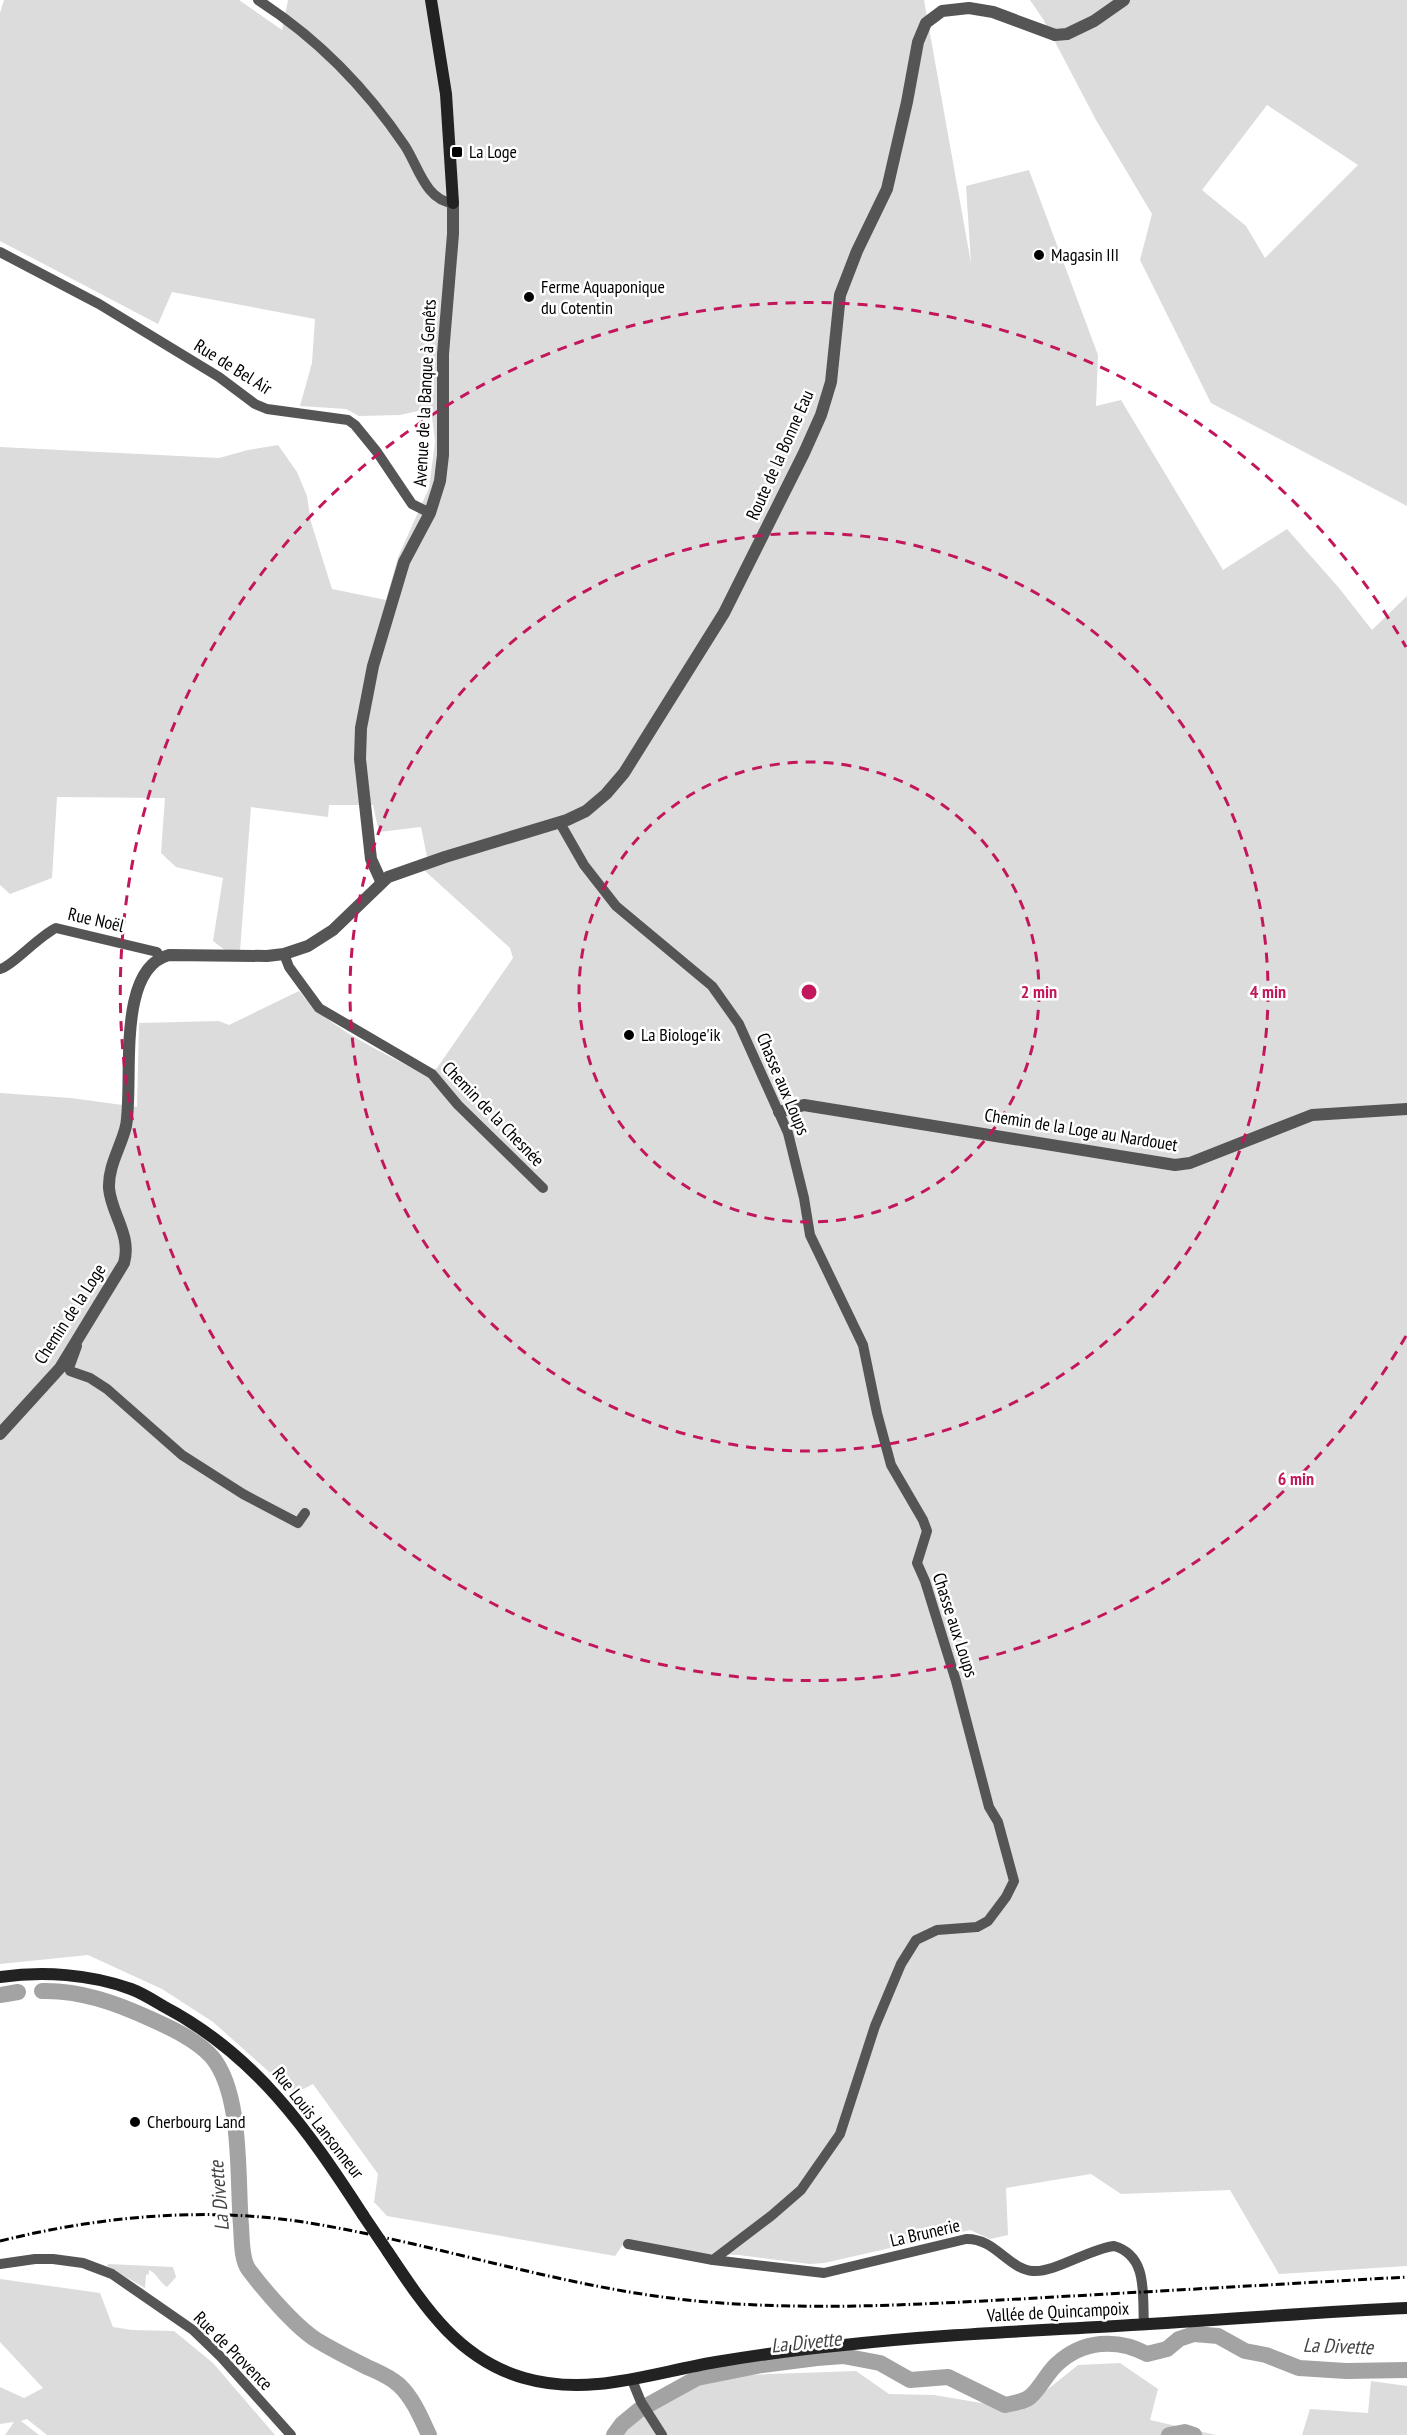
<svg xmlns="http://www.w3.org/2000/svg" width="1407" height="2435" font-family="'PT Sans Narrow',sans-serif">
  <style>
    .green { fill: #dcdcdc; fill-rule: evenodd }
    .lines { fill: none; stroke-linecap: round; stroke-linejoin: round }
    .river { stroke: #a3a3a3; stroke-width: 16 }
    .minor { stroke: #555; stroke-width: 10 }
    .tertiary { stroke: #555; stroke-width: 12 }
    .secondary { stroke: #222; stroke-width: 12 }
    .rail { stroke: #000; stroke-width: 3; stroke-dasharray: 9 3 1.5 3; stroke-linecap: butt }
    .secondary-bridge { stroke: #222; stroke-width: 12 }
    .ring { fill: none; stroke: #c2185b; stroke-width: 3; stroke-dasharray: 10 8 }
    .poi-dot { fill: #000; stroke: #fff; stroke-width: 2 }
    .labels { text-anchor: middle; stroke-width: 5; stroke-linejoin: round; paint-order: stroke }
    .poi-label { font-size: 18px; fill: #000; stroke: #fff; text-anchor: start }
    .street-label { font-size: 18px; fill: #000; stroke: #fff }
    .water-label { font-size: 20px; font-style: italic; fill: #444; stroke: #fff }
    .centre { fill: #c2185b; stroke: #fff; stroke-width: 3 }
    .ring-label { font-size: 18px; text-anchor: middle; font-weight: bold; fill: #c2185b; stroke: #fff; stroke-width: 5; stroke-linejoin: round; paint-order: stroke }
  </style>
  <rect width="100%" height="100%" fill="#fff"/>
  <g class="green">
    <path d="M4,0H239L282,30L288,0H924L971,263L966,186L1029,170L1098,355L1096,406L1121,400L1223,570L1287,529L1339,588L1372,630L1407,596V2266L1279,2274L1230,2190L1121,2194L1091,2174L1006,2188L1008,2235L990,2239L970,2230L824,2263L810,2264L739,2255L707,2254L626,2240L615,2256L387,2216L374,2202L378,2174L313,2084L294,2094L213,2022L162,1989L88,1955L0,1964V1093L71,1098L137,1107L139,1023L219,1021L229,1025L299,991C330,1031 382,1051 425,1075L437,1068L513,958L510,948L425,871L427,857L421,827L379,832L373,805H329L328,817L251,807L240,951H226L213,941L223,878L176,867L161,853L165,798L57,797L52,878L10,894L0,885V447L219,458L248,450L278,445L297,472L307,496L311,522L332,589L386,600L398,557L429,488L435,442L431,408L400,415L359,416L346,409L300,406L312,363L315,319L172,292L158,324L0,241V13Z"/>
    <path d="M1030,0H1407V506L1211,403L1140,260L1152,214L1096,120L1043,19ZM1267,105L1358,165L1265,258L1246,226L1202,190Z"/>
    <path d="M108,2264L173,2267L176,2277L167,2287C159,2282 157,2273 149,2270V2274L146,2275L145,2288L107,2266Z"/>
    <path d="M0,2279L100,2293L113,2327L132,2330L174,2331L213,2363L275,2435H47L27,2419L21,2421L39,2435H5L14,2422L0,2424V2387L24,2398L43,2388L0,2342Z"/>
    <path d="M1120,2363L1158,2389L1150,2420L1216,2435H621L624,2430L651,2403L717,2377L770,2374L856,2371L889,2394L934,2395L1022,2410L1078,2365Z"/>
    <path d="M1371,2381L1407,2386V2435H1302L1310,2409L1368,2413Z"/>
  </g>
  <g class="lines">
    <g class="river">
      <path d="M42,1991C80,1990 116,2003 151,2019C171,2028 197,2040 212,2057C243,2094 237,2179 241,2226C242,2238 241,2260 249,2270C264,2290 294,2325 315,2339C331,2349 349,2358 367,2367C378,2372 389,2376 399,2385C413,2398 421,2418 429,2435"/>
      <path d="M0,1995L18,1992"/>
      <path d="M614,2435L622,2424L639,2410L697,2378L762,2365L817,2358L843,2356L880,2363L910,2380L948,2377L1005,2405C1013,2403 1025,2402 1031,2396C1041,2387 1047,2373 1057,2364C1083,2340 1117,2338 1147,2354L1167,2349L1179,2339L1194,2334L1218,2336L1245,2351L1266,2355L1299,2368L1346,2371L1407,2370"/>
      <path d="M1169,2435L1185,2432L1194,2435"/>
    </g>
    <g class="minor">
      <path d="M258,0C317,38 366,88 405,146C418,166 426,201 453,203"/>
      <path d="M0,252L99,304L219,377L255,404L267,409L348,420L355,425L377,452L412,504L430,513"/>
      <path d="M560,823L584,865L616,906L712,986L739,1024L788,1133L804,1198L810,1235L863,1345L877,1413L891,1465L923,1520L927,1531L917,1563L925,1581L956,1681L989,1807L998,1822L1014,1881L1006,1897L988,1921L977,1927L937,1930L916,1940L901,1964L875,2026L840,2134L801,2190L771,2216L713,2260"/>
      <path d="M284,954L289,967L319,1008L432,1074L458,1105L543,1188"/>
      <path d="M0,969C11,967 39,936 56,928L157,952L160,958"/>
      <path d="M77,1346L69,1368L70,1371L90,1378L107,1389L182,1455L243,1494L298,1523L305,1513"/>
      <path d="M628,2244L713,2260L824,2273L966,2239C995,2238 1008,2269 1033,2271C1054,2273 1089,2249 1114,2246C1149,2256 1142,2296 1144,2325"/>
      <path d="M0,2264L35,2259H53L83,2263L112,2274L193,2330L221,2357L291,2435"/>
      <path d="M632,2380L641,2402L662,2435"/>
    </g>
    <g class="tertiary">
      <path d="M381,881L371,859L360,759L361,728L373,666L404,562L430,513L440,481L443,455V354L453,234V203"/>
      <path d="M779,1112L804,1105L1175,1165L1190,1163L1312,1115L1407,1109"/>
      <path d="M0,1434L60,1368L124,1263C132,1235 111,1214 109,1188C108,1166 121,1147 126,1126C134,1083 115,969 169,955L267,956L284,954L308,946L333,930L388,877L445,857L567,820L586,811L606,794L624,773L724,613L804,453L821,415L831,382L840,295L857,251L887,189L907,102L918,42L926,23L942,11L969,8L993,12L1055,35L1067,34L1094,21L1124,0"/>
    </g>
    <g class="secondary">
      <path d="M431,0L446,94L453,203"/>
      <path d="M0,1977C43,1971 90,1974 131,1989C142,1993 153,2000 163,2006C255,2054 308,2130 363,2215"/>
      <path d="M388,2252C424,2306 458,2359 524,2378C590,2397 651,2373 716,2362C758,2355 801,2349 844,2345C939,2334 1036,2331 1131,2325C1223,2320 1315,2312 1407,2308"/>
    </g>
    <path class="rail" d="M0,2241C97,2217 197,2207 297,2221C435,2242 569,2291 709,2302C819,2311 927,2304 1037,2298C1160,2291 1284,2284 1407,2277"/>
    <path class="secondary-bridge" d="M363,2215L388,2252"/>
  </g>
  <g class="ring">
    <circle cx="809" cy="992" r="230"/>
    <circle cx="809" cy="992" r="459"/>
    <path d="M1406 1336A689 689 0 1 1 1406 647"/>
  </g>
  <g class="poi-dot">
    <rect x="451" y="146" width="12" height="12" rx="3"/>
    <circle cx="1039" cy="255" r="6"/>
    <circle cx="529" cy="297" r="6"/>
    <circle cx="629" cy="1035" r="6"/>
    <circle cx="135" cy="2122" r="6"/>
  </g>
  <g class="labels">
    <g class="poi-label">
      <text x="469" y="158">La Loge</text>
      <text x="1051" y="261">Magasin III</text>
      <text x="541" y="293">Ferme Aquaponique<tspan x="541" dy="21">du Cotentin</tspan></text>
      <text x="641" y="1041">La Biologe'ik</text>
      <text x="147" y="2128">Cherbourg Land</text>
    </g>
    <g class="street-label">
      <text transform="translate(233 367) rotate(32)" y="6">Rue de Bel Air</text>
      <text transform="translate(425 393) rotate(-87)" y="6">Avenue de la Banque à Genêts</text>
      <text transform="translate(780 455) rotate(-66)" y="6">Route de la Bonne Eau</text>
      <text transform="translate(96 920) rotate(13)" y="6">Rue Noël</text>
      <text transform="translate(783 1084) rotate(67)" y="6">Chasse aux Loups</text>
      <text transform="translate(493 1114) rotate(46)" y="6">Chemin de la Chesnée</text>
      <text transform="translate(1081 1130) rotate(9)" y="6">Chemin de la Loge au Nardouet</text>
      <text transform="translate(70 1314) rotate(-57)" y="6">Chemin de la Loge</text>
      <text transform="translate(955 1625) rotate(72)" y="6">Chasse aux Loups</text>
      <text transform="translate(318 2123) rotate(52)" y="6">Rue Louis Lansonneur</text>
      <text transform="translate(925 2233) rotate(-13)" y="6">La Brunerie</text>
      <text transform="translate(1058 2312) rotate(-3)" y="6">Vallée de Quincampoix</text>
      <text transform="translate(233 2351) rotate(45)" y="6">Rue de Provence</text>
    </g>
    <g class="water-label">
      <text transform="translate(219 2196) rotate(-95)" y="7">La Divette</text>
      <text transform="translate(806 2342) rotate(-6)" y="7">La Divette</text>
      <text transform="translate(1338 2346) rotate(2)" y="7">La Divette</text>
    </g>
  </g>
  <circle cx="809" cy="992" r="9" class="centre"/>
  <g class="ring-label">
    <text x="1039" y="998">2 min</text>
    <text x="1268" y="998">4 min</text>
    <text x="1296" y="1485">6 min</text>
  </g>
</svg>
